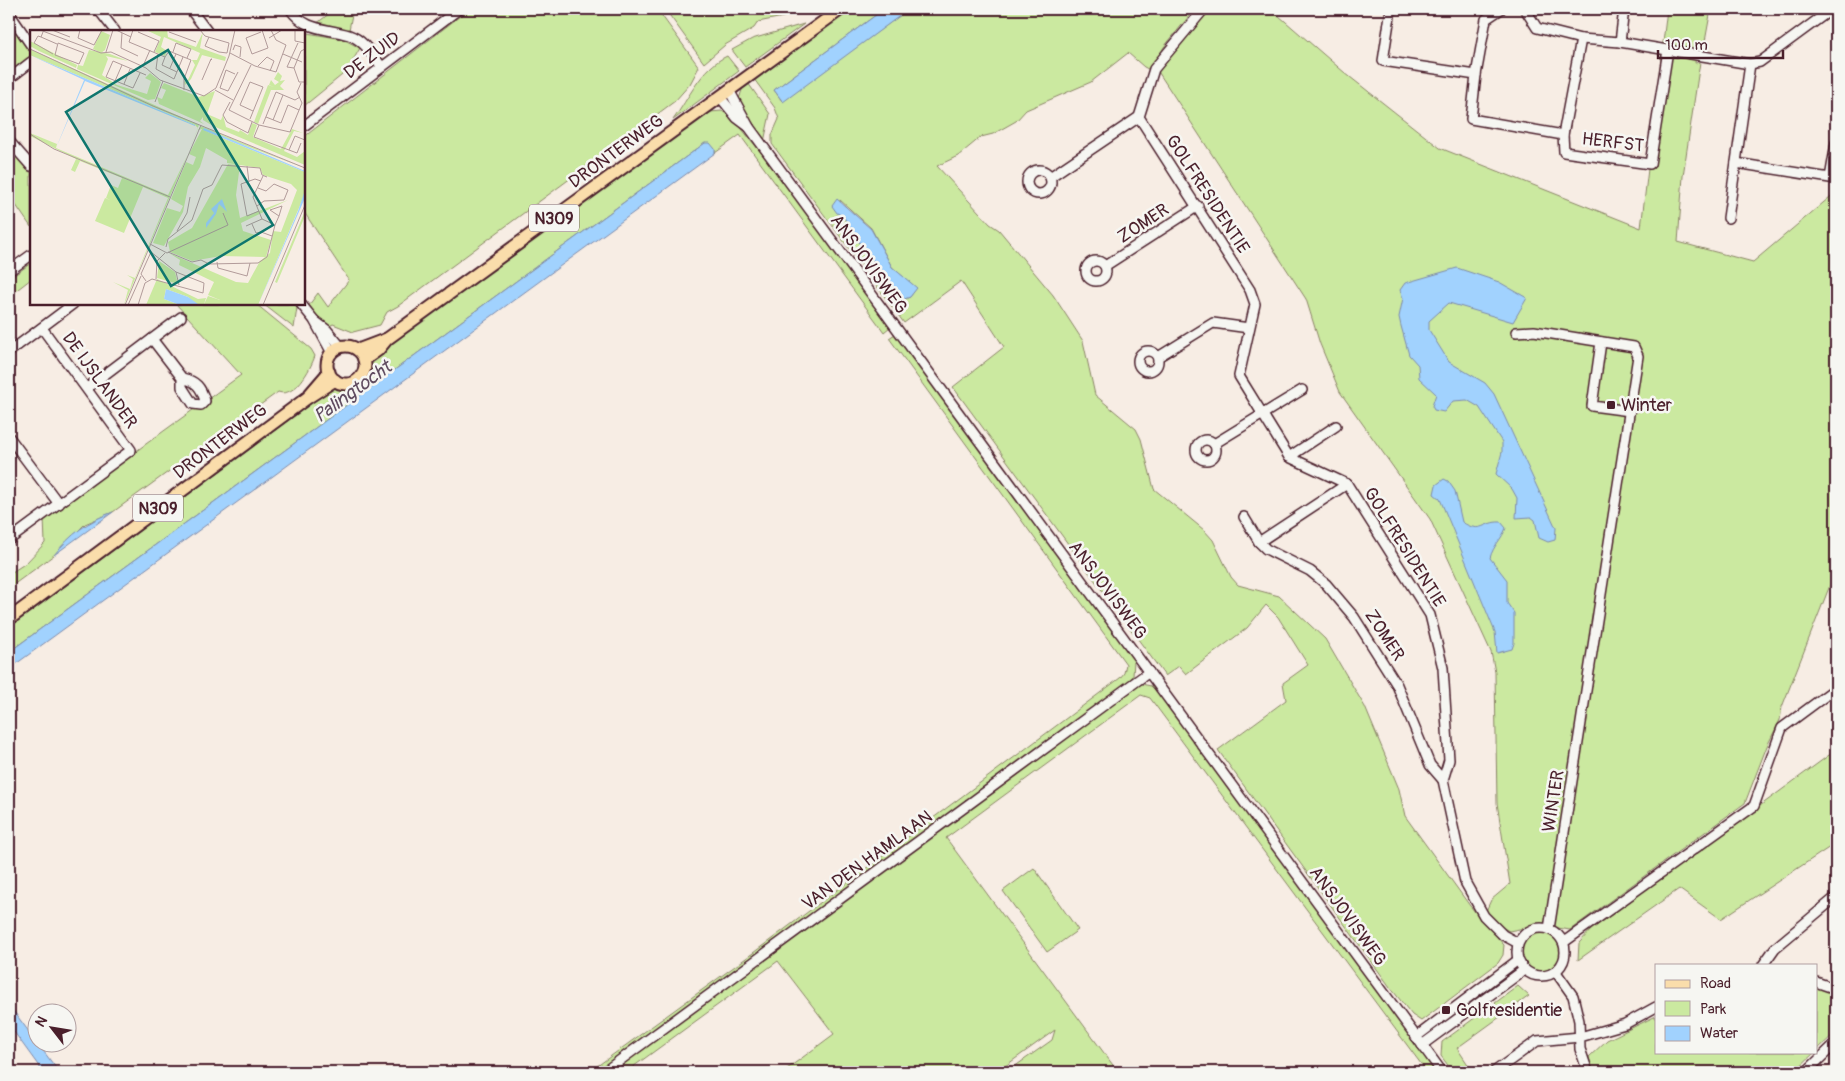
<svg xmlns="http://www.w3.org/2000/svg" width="1845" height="1081" font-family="Pangolin,sans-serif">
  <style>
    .green { fill: #cbe9a0; stroke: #8a8466; fill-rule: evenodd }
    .water { fill: #a1d2fe; stroke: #7e8aaa }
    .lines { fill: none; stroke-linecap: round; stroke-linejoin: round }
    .minor-casing { stroke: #4a1f2b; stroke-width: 12 }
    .major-casing { stroke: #4a1f2b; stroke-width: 15 }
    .minor { stroke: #f6f6f2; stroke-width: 9 }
    .major { stroke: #faddab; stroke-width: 11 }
    .poi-dot { fill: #4a1f2b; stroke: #f6f6f2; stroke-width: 2 }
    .labels { text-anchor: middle; stroke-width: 5; stroke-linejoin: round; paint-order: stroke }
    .shield { fill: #f6f6f2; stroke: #7e6067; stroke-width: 1 }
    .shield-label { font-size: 16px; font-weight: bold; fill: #4a1f2b }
    .street-label { font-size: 18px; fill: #4a1f2b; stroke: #f6f6f2 }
    .poi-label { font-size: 18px; fill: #4a1f2b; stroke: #f6f6f2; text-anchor: start }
    .water-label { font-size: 19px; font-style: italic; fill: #604c60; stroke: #f6f6f2 }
    .inset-road { fill: none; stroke: #b29b9a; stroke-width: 1 }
    .view { fill: #0f766e; fill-opacity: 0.15; stroke: #0f766e; stroke-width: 2.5 }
    .inset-edge { fill: none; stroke: #4a1f2b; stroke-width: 2.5 }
  </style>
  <rect width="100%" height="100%" fill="#f7ede4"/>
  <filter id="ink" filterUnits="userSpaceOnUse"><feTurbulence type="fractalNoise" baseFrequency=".02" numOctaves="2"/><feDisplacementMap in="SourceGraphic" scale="10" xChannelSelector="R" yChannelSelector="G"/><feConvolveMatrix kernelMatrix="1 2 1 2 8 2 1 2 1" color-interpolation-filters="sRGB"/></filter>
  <g filter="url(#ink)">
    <g class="green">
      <path d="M335,9H353L349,30L316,24Z"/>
      <path d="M469,9H657L699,67L690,84L675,101L398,306L387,312L380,325L353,332L333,324L326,328L309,305L318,293L328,307L349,280L304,212V137Z"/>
      <path d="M665,9H801L783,17L758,22L754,28L725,45L704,63Z"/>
      <path d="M850,9H884L774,90L782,101L909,9H1195L1164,47L1150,70L1144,67L1128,53L1091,82L1026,110L1016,121L993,134L981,137L958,156L937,166L990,224L999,230L1053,295L1083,341L1095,395L1136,429L1141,439L1154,489L1204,530L1213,540L1231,577L1238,585L1279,596L1325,639L1365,707L1399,789L1405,816L1470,906L1504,945L1503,955L1498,963L1421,1021L1412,1015L1390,987L1218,750L1286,700L1283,683L1308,665L1278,617L1266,605L1247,628L1186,674L1179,666L1165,676L953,387L1004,347L961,281L904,323L772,144V135L779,119L775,108L754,79ZM840,200L871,228L892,267L916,288L910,297L899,301L884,273L866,253L843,216Z"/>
      <path d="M1205,9H1271L1345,73L1440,148L1641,228L1667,9H1711L1704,47L1697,46L1695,63L1700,62L1683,176L1678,242L1753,262L1836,192V570L1782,707L1780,720L1767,746L1745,803L1570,930L1540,925L1509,931L1498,925L1486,911L1491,900L1510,884L1497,803L1495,672L1491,652L1430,519L1340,392L1320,344L1306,299L1157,70Z"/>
      <path d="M9,22L31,53V58L9,75Z"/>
      <path d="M804,24L745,67L732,50L752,39Z"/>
      <path d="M307,33L343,39L360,48L347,71L304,106V52Z"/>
      <path d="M727,56L739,71L673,120C689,98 701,68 727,56Z"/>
      <path d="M748,83L770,114L764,142L739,99L743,87Z"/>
      <path d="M722,111L734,119L775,170L890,327L884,332L740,135L715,153V149L705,143L9,652V628L329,390C337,385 345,390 353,387C369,382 367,366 376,355L710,112Z"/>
      <path d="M9,148L31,173V227L9,195Z"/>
      <path d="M31,263V279L9,296V279Z"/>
      <path d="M176,304H256L311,349L315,356C310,370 295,398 278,392L113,512L85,524L54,555L9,588V574L26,563L45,543L44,518L241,375Z"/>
      <path d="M263,304H295L297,308L294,328Z"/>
      <path d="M895,334L1134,660L1133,676L1127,683L600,1072H589L753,953L1120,678L1124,673L1126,664L889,338Z"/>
      <path d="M1141,684L1151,686L1157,691L1437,1072H1427L1150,698L1141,695L946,838L1118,1072H1007L1052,1040L1055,1030L997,1072H783L834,1034L778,961L626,1072H610Z"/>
      <path d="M1836,750V843L1721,919L1679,889L1578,960L1579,943L1591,930Z"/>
      <path d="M1034,868L1078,930L1047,952L1003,891Z"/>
      <circle cx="1541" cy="952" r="19"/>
      <path d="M1518,986L1529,996L1457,1048L1473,1072H1453L1441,1056L1442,1042Z"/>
      <path d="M1816,988L1824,989L1836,995V1032L1816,1051Z"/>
      <path d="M1656,1016V1052H1815L1794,1072H1597L1591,1066L1589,1057L1607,1040Z"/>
    </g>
    <g class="water">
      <path d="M884,9H909L783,102L774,90Z"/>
      <path d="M705,143H710L715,149V153L9,669V652Z"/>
      <path d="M837,199L871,229L892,267L917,288L910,297L899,301L884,273L866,253L843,216L837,213L832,206Z"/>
      <path d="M1457,268L1499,282L1527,298L1513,322L1449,303L1429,321V330L1449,362L1485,383L1494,394L1556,528L1555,540L1548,542L1539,538L1535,520L1531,517L1516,518L1517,498L1512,489L1496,474L1502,452V442L1479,407L1467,400L1453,401L1444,412L1434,410L1432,406L1436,394L1419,378L1418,365L1409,355L1401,326L1399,317L1403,298L1400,290L1405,283Z"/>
      <path d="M1444,479L1448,481L1455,491L1462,522C1482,535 1483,521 1501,522L1506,528C1502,539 1493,546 1490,558L1507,580V603L1514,613V643L1512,649L1497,653L1495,632L1440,499L1434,494L1436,485Z"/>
      <path d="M113,512L54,555C71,534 88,521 113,512Z"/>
      <path d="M9,1005L59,1072H43L9,1025Z"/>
    </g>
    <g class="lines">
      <g class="minor-casing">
        <g id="minor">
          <path d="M98,9L115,31"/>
          <path d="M190,9L207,31"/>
          <path d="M290,9C307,32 324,27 349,35C364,40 373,56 382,67"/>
          <path d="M1204,9L1154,69L1139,117L1250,290L1255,304L1239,376L1289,457L1347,484L1430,615L1443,668L1449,760L1443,780L1465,882L1484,916L1503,935L1518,943"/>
          <path d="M1391,9L1383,61L1476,75L1471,119L1563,135L1564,152L1650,164L1668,50"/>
          <path d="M1525,9L1537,28L1581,39L1620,42L1750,64L1760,62L1832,9"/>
          <path d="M9,13L31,45"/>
          <path d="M1620,42L1624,9"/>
          <path d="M1476,75L1486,19L1501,9"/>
          <path d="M9,79L31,62"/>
          <path d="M729,90L749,127L1442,1072"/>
          <path d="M720,97L737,118L749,127"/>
          <path d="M304,126L459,9"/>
          <path d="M1563,135L1581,39"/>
          <path d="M9,141L31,166"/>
          <path d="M1736,163L1830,178L1836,143"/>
          <circle cx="1039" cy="182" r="12"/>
          <path d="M1050,177L1139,117"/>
          <path d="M1728,218L1750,64"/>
          <circle cx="1096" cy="271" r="10"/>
          <path d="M1105,266L1198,206"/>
          <path d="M9,271L31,255"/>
          <path d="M301,304L314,320L332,353"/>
          <path d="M315,321L327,330L341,347"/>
          <path d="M1516,332L1534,331L1634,347L1638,356L1549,929"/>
          <path d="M152,339L182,378V387L193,404L201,405L205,401C201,387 196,381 182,378"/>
          <path d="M1601,342L1592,406L1630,411"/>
          <circle cx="1148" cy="361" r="10"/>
          <path d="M9,352L73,304"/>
          <path d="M1158,357L1213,323L1249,328"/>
          <path d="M87,388L181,317"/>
          <path d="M9,437L59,504"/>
          <circle cx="1206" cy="450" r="10"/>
          <path d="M1214,444L1302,390"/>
          <path d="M1289,457L1336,426"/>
          <path d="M1244,517L1259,542L1266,549L1310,571L1326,584L1354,617L1397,685L1430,765L1443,780"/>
          <path d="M9,540L131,450L42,328"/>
          <path d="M1259,542L1347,484"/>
          <circle cx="1541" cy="952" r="24"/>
          <path d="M1564,942L1754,806L1782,728L1836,688"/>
          <path d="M1763,965L1775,948L1836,897"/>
          <path d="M1556,972L1573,996L1579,1021L1580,1049L1588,1072"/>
          <path d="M1816,982L1836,989"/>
          <path d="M1416,1037L1518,960"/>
          <path d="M1422,1045L1524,970"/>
          <path d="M604,1072L1149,672"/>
          <path d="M1494,1072L1537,1041L1580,1037L1625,1024L1656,1007"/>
          <path d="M1806,1072L1836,1043"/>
        </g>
      </g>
      <g class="major-casing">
        <g id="major">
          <circle cx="346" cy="365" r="19"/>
          <path d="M358,350L387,339"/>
          <path d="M364,360L378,350L387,339L841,9"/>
          <path d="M310,394L329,372"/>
          <path d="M9,619L307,398L335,380"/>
        </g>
      </g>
      <use href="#minor" class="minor"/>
      <use href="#major" class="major"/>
    </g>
  </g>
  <g class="poi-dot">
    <rect x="1606" y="400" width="10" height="10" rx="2.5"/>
    <rect x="1441" y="1005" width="10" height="10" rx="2.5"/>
  </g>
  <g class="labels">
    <g class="shield">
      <rect x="529" y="204.5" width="50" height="27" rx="4"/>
      <rect x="133" y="494.5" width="50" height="27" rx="4"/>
    </g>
    <g class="shield-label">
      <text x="554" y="224">N309</text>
      <text x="158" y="514">N309</text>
    </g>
    <g class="street-label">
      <text transform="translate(372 55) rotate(-37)" y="6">DE ZUID</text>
      <text transform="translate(1613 142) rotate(7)" y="6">HERFST</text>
      <text transform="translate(616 151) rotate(-36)" y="6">DRONTERWEG</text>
      <text transform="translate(1208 194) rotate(57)" y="6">GOLFRESIDENTIE</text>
      <text transform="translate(1143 223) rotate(-33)" y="6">ZOMER</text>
      <text transform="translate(869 264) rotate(54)" y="6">ANSJOVISWEG</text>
      <text transform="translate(100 380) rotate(54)" y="6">DE IJSLANDER</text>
      <text transform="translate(220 441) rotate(-37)" y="6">DRONTERWEG</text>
      <text transform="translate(1405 547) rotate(58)" y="6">GOLFRESIDENTIE</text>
      <text transform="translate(1108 590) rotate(53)" y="6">ANSJOVISWEG</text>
      <text transform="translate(1385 635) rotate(57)" y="6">ZOMER</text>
      <text transform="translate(1553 801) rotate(-81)" y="6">WINTER</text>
      <text transform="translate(867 860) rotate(-36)" y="6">VAN DEN HAMLAAN</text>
      <text transform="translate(1348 916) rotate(54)" y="6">ANSJOVISWEG</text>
    </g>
    <g class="poi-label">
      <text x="1621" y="411">Winter</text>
      <text x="1456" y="1016">Golfresidentie</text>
    </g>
    <g class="water-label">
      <text transform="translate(352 391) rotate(-36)" y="7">Palingtocht</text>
    </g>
  </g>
  <g transform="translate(30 30)">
    <rect width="275" height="275" fill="#f7ede4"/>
    <path d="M116,0H137L138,7L166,17L173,2L170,18L196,27L195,31L172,25L161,49L155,55L154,51L157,52L165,35L162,30H167L170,23L134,7L131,17L137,21L135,26L125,22L131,7ZM71,1L80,5L75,20L71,23L63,19ZM0,11L47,35L46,38L9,21L0,16ZM0,19L169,95L158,123L168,98L165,95L0,25ZM59,20L80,24L98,31L76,26L78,29L72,45L87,55L117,64L121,51L115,48L120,43L131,52L125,69L118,70L47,39L48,35L53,36ZM248,42L252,46L250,51L255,50L250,56L254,60H241L228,94L224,92L238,55L244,57L239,55L241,50L245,55L249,52L244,49ZM134,53L169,67L185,61L177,84L191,90L193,85L196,97L209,102L210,100L218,105L222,93L227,95L223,107L251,119L262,99L273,103L264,101L254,121L267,127L275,121V135L183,96L173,90V87L170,91L174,94L129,74L127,67L132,69L136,60L131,58ZM171,96L275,138L173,100L275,142L274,166L228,275H166L158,267L136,259L134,269L150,275H116L127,249L168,269L176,268L174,274L178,266L190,270L178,265L184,252L149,235L150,230L139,223L206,252L218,253L230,231L240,223L243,201L251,202L267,160L261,154L233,145L230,138L197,133V130L176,118L170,137L158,157L153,182L134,216L123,213L137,178L150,182L153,176L141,169L156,132L163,135L166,127L159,124L172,99L168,100ZM0,103L27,114L26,118L33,121L138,165L158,124L94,275L98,260L83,252L100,259L103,249L97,245L105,248L138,168L113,157L94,203L65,191L75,168L80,170L76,168L81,155L88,158L92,148L50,131L45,142L41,140L46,129L0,106ZM198,134L210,135L206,165L210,188L258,170L211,193L213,201L241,210L236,227L191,226L162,231L140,222L138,212L162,198ZM275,181V186L247,253L245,252ZM129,231L145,242L148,254L127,248Z" fill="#cbe9a0"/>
    <path d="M0,25L165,95V96L55,51L26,118L54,50ZM174,98L275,141V142L173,100ZM275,160V168L228,275L268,181ZM192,169L197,182L189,174L186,184L176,198V193L184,183L181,179ZM136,259L158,267L168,274L150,275L134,269Z" fill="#a1d2fe"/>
    <path class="inset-road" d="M10,0L71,23M22,0L40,7M50,0L48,8L64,15L72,0M86,0L101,7M103,0L99,12L135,27L139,21L161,30L154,49V60M170,0L175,6L199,13M265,0V11L275,13M13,2L11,7L27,14M108,2L129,11L124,22M139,2L166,12M231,2L216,8L222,24L238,18L232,0M92,3L91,18L108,26M11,7L8,6L4,13L23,24M179,7L175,16L189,22L197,23L199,13M239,8L252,0M28,13L54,23L49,34L25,25ZM0,19L123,76L275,138M275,19L271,21L264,38L269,52H275M203,20L205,15L211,17L210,27M76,22L83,0M143,22L146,13L161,19L157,28M71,23L81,22L116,38L130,50L174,66L186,58L199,26L205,0M200,23L225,36L246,42L256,15L246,10L241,0M128,24L126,39L144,49L153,27M253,24L272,32M135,27L132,35L147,42M221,35L199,80L229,95L260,102L272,73L267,62L271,53M113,36L120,20M228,36L237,27L244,31L240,41M140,38L146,24M264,38L257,37L268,13M110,43L103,58L76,47L83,31L116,45M205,44L196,40L190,58L198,61L208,42M172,50L181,29H182L180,31M85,51L92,35M94,54L100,39M185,60L203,70M125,72L133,51M200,72L193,85L197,92L218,103L222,92M236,87L251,93L258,75L269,80M220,89L233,57L220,52L210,75L223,81M243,90L253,65M233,94L246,62L265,70L270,67M229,95L224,107L267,123L271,113M0,104L24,119L140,167M259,120L265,106L275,110M217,136L219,152M227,176L234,171L254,170L258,160L244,154L236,161L228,158M229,181L217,186L211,154L225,149L231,151M222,194L226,203L231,202L242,206M245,195L249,186L240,180L252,176L249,186M216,196L232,189M147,201L157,183L160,167M120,214L137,223L198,195L193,183M136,217L138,209L162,190L173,159L182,155L192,135L230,138L232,145L237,147M138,222L162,232L171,230L179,234L228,233L237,227L245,195L232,189L223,167L233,146M187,232L188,238L217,246L220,233M126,249L127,231L135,223M116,251L111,244L121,222L146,242L149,255M95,275L171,95M98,275L111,246M108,275L115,253L122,249L173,263L174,253L146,242M233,275L275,175"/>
    <path class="view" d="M138,20L243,195L141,256L36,82Z"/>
    <rect width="275" height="275" class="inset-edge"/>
  </g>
  <rect width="1845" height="1081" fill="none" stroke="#f6f6f2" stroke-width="30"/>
  <rect x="15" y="15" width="1815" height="1051" fill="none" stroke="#4a1f2b" stroke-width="2" filter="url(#ink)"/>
  <rect x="1655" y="964" width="162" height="90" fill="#f6f6f2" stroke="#b1a0a2"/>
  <rect x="1665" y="980" width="25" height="8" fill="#faddab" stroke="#b1a0a2"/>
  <text x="1700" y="988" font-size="15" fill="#4a1f2b">Road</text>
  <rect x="1665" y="1001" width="25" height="15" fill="#cbe9a0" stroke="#b1a0a2"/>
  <text x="1700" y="1014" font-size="15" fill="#4a1f2b">Park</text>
  <rect x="1665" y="1026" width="25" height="15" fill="#a1d2fe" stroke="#b1a0a2"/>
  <text x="1700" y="1038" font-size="15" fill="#4a1f2b">Water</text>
  <g transform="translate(52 1028) rotate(301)"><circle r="24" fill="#f6f6f2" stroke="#b1a0a2"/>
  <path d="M0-4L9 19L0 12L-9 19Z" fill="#4a1f2b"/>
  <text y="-8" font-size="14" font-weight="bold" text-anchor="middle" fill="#4a1f2b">N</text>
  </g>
  <path d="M1658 50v8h125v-8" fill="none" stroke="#4a1f2b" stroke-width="2.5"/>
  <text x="1665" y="50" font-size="15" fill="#4a1f2b" stroke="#f6f6f2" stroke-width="4" paint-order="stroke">100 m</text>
</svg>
